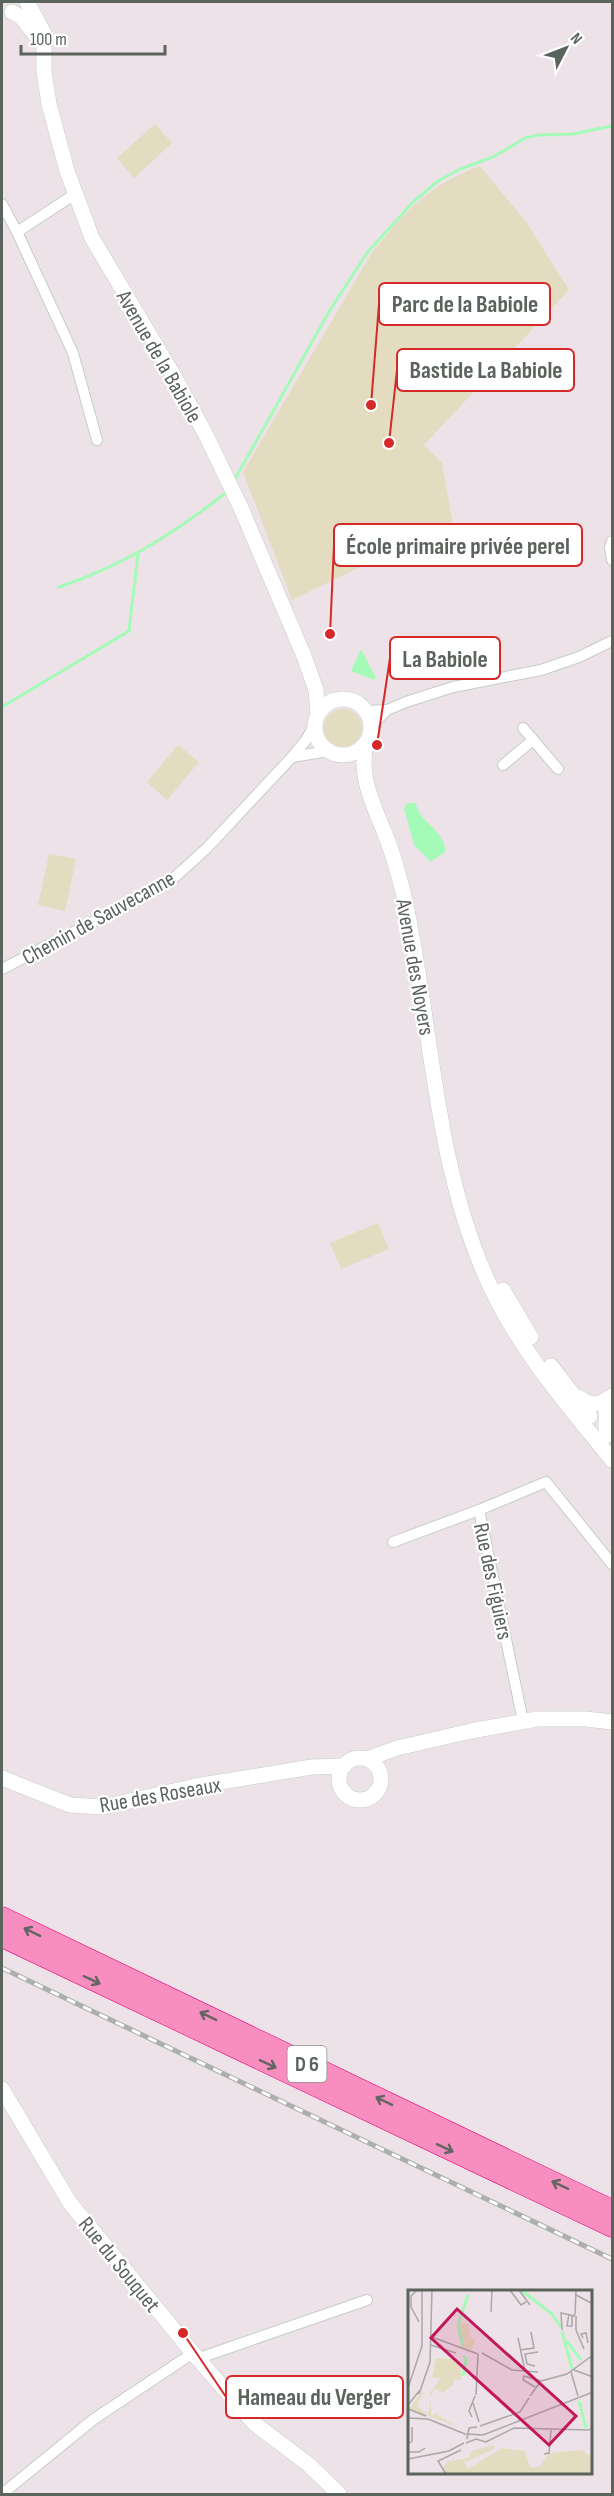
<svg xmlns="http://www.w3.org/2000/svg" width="614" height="2496" font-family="'Sofia Sans Condensed',sans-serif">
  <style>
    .green { fill: #e4dcc0 }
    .water { fill: #a4fbb8 }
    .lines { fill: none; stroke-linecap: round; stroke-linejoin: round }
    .stream { stroke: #a4fbb8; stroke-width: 3 }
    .street-casing { stroke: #c6cdc9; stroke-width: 12 }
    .secondary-casing { stroke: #c6cec9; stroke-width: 16 }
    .highway-casing { stroke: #e6097b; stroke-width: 21 }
    .street { stroke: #fff; stroke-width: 10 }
    .secondary { stroke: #fff; stroke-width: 15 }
    .highway { stroke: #f88ebf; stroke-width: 20 }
    .rail-casing { stroke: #adafad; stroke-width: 5 }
    .rail { stroke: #fff; stroke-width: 3; stroke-dasharray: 9; stroke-linecap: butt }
    .oneway { stroke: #636562 }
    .labels { text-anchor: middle; stroke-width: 4.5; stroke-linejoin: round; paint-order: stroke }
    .shield { fill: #fff; stroke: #8c928e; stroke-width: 1.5 }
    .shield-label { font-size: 21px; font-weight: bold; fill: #5b635d }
    .street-label { font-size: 22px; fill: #5b635d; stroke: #fff }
    .inset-river { fill: none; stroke: #a4fbb8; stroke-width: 3 }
    .inset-road { fill: none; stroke: #aaa7a8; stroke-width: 1.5 }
    .view { fill: #c2185b; fill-opacity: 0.15; stroke: #c2185b; stroke-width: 3 }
    .inset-edge { fill: none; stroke: #5b635d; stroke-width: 3 }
    .leader { fill: none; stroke: #d62828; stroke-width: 2 }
    .callout-dot { fill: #d62828; stroke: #fff; stroke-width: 2 }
    .callout { fill: #fff; stroke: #d62828; stroke-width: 2 }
    .callout-label { font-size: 24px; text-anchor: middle; font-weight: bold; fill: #5b635d }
  </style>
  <rect width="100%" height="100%" fill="#ede2e7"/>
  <g class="green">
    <path d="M155,124L172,143L134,178L117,158Z"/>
    <path d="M480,166L527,223L569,290L424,445L442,463L454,530L436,548L415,527L387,554L292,600L243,472L371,254C405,212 428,185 480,166Z"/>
    <circle cx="343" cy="728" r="19"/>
    <path d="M178,745L199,762L167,800L147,782Z"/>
    <path d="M49,854L76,859L65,911L38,905Z"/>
    <path d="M378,1223L389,1249L341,1269L330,1243Z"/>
  </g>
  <g class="water">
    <path d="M361,649L376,678L374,680L351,671Z"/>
    <path d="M408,803H415C418,809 421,816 426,821C436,831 443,836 446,851L431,862L414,845L404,808Z"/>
  </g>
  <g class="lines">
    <g class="stream">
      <path d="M235,479L330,310L367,253L413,202L438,181L458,170L495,156L525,138L539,135L573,134L612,126"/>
      <path d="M59,587C125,565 173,534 227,492"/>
      <path d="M2,707L129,631L138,554"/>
    </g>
    <g class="street-casing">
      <g id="street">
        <path d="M2,204L17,232L73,353L97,440"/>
        <path d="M17,232L75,194"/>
        <path d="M612,541L610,547L612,560"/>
        <path d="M366,711L387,710"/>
        <path d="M371,726L387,710L406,702L453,687L541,670L579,657L612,641"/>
        <path d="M523,728L558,769"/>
        <path d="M292,757L329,751"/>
        <path d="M503,765L533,740"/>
        <path d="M2,969L139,898L175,877L207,848L292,757L306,740L316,722"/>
        <path d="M393,1542L479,1510"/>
        <path d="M523,1721L479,1510L546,1482L612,1564"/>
        <path d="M199,2360L205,2356L367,2300"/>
        <path d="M2,2494L94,2419L193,2353"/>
      </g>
    </g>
    <g class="secondary-casing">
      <g id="secondary">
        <path d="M27,2L44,33V72L49,104L67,171L92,238L174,376L207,437L241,508L304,656L316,690L318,714"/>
        <path d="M12,12L21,17L39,40"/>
        <circle cx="343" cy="727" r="28"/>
        <path d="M366,743C358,779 375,807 387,839C394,857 399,876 404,896C432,1022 433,1157 486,1277C515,1345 566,1403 612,1460"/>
        <path d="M503,1290L531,1337"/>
        <path d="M551,1366L590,1416"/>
        <path d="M578,1397L590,1404L600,1403L612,1396"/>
        <path d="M606,1436V1412L612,1398"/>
        <circle cx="360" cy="1779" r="21"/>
        <path d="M367,1759L397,1748L471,1731L537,1719H586L612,1722"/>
        <path d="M2,1778L70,1805L103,1807L196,1786L312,1767L344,1766"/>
        <path d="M2,2089L70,2203L193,2353L255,2424L308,2464L339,2494"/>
      </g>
    </g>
    <g class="highway-casing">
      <g id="highway">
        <path d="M2,1917L612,2210"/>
        <path d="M2,1937L612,2227"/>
      </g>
    </g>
    <use href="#street" class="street"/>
    <use href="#secondary" class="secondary"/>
    <use href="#highway" class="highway"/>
    <g class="rail-casing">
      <path id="rail" d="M2,1968L612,2259"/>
    </g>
    <use href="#rail" class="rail"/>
  </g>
  <defs><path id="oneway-shaft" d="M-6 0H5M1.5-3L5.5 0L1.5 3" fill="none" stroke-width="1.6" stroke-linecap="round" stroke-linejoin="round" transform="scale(1.5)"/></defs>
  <g class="oneway">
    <use href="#oneway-shaft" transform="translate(32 1932) rotate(-154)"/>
    <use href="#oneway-shaft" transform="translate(92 1980) rotate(25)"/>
    <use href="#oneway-shaft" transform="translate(208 2016) rotate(-154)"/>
    <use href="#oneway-shaft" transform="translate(268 2064) rotate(25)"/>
    <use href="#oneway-shaft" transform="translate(384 2101) rotate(-154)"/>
    <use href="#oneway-shaft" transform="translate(445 2148) rotate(25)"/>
    <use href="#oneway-shaft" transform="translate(560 2185) rotate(-155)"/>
  </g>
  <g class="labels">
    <rect class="shield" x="287.5" y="2046" width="39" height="36" rx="4.5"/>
    <g class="shield-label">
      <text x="307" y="2071">D 6</text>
    </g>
    <g class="street-label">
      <text transform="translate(160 356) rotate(60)" y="8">Avenue de la Babiole</text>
      <text transform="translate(98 917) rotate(-29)" y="8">Chemin de Sauvecanne</text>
      <text transform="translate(416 967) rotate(80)" y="8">Avenue des Noyers</text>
      <text transform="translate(494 1581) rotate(78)" y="8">Rue des Figuiers</text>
      <text transform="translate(160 1794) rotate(-10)" y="8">Rue des Roseaux</text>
      <text transform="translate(120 2264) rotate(51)" y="8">Rue du Souquet</text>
    </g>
  </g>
  <g transform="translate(408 2290)">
    <rect width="184" height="184" fill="#ede2e7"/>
    <path d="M51,33L61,34L62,47L67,50L64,60L55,57ZM28,68L45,69L53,75V90L46,89V94L35,103L26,98L23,108L22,102L14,104L9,116L20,125L23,109V125L33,123L29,125L48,136L1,119L13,103L22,102L33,88H24ZM85,155L87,158L56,173L60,179L94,158L117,161L122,178L133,176L140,163L175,160L179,165L184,163V184L38,183L35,177L39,171L60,168L64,161Z" fill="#e4dcc0"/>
    <path class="inset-river" d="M113,0L144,24L153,37M154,41L164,79M159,51L173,70M55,57L50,35L60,5M55,66L58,69L55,86M171,111L178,138"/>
    <path class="inset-road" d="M9,0L3,6V17L11,32M102,0L113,15L118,12M111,0L122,15M168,5L185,14M83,22L84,0M161,24L159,36H164V26M167,25L168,0M168,26V40L176,59M154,40L153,23L167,26M24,47L70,64M110,48L117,81M175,48L173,44L178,43L180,53M23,55L48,63M112,60L126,58L123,42M74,63L104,80L130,82M127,76L119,74L117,64L130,62M166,80L185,87M163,82L170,106M127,97L115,90L116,86L133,91M0,98L14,56V0M11,104L22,72L24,0M68,105L70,64M122,106L133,91L159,84L185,65M65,113L71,132M0,115L12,100M0,119L18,126M64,127L61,121L67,106M0,128L20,129L57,144L75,145L185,102M72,136L112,122L121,108M59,149L61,138L69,137M58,153L68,149L78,152L106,138L181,140L185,137M0,154L4,151V137M0,162H11L17,158M136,164L141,163L143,140M0,169L41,161L56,153M38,184L30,171L53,160"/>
    <path class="view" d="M49,19L168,126L141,155L23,48Z"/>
    <rect width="184" height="184" class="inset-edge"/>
  </g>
  <path class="leader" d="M371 405L379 304M389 443L397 370M330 634L334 545M377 745L390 658M183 2333L226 2397"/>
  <g class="callout-dot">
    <circle cx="371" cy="405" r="6"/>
    <circle cx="389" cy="443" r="6"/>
    <circle cx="330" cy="634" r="6"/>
    <circle cx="377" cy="745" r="6"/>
    <circle cx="183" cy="2333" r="6"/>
  </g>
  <g class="callout">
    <rect x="379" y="283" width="171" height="42" rx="6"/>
    <rect x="397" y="349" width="177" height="42" rx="6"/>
    <rect x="334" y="524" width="248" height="42" rx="6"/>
    <rect x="390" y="637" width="110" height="42" rx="6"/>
    <rect x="226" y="2376" width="177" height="42" rx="6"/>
  </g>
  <g class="callout-label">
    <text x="465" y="312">Parc de la Babiole</text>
    <text x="486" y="378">Bastide La Babiole</text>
    <text x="458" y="554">École primaire privée perel</text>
    <text x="445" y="667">La Babiole</text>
    <text x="314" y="2405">Hameau du Verger</text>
  </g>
  <rect width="614" height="2496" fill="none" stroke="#5b635d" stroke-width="6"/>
  <g transform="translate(566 48) rotate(48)" stroke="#ffffff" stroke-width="4.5" paint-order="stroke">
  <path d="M0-4.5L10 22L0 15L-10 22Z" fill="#5b635d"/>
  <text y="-9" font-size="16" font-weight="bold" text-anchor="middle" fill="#5b635d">N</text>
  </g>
  <path d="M21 45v9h144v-9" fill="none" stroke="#5b635d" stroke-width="3"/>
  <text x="30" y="45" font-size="18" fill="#5b635d" stroke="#ffffff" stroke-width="4.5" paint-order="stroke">100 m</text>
</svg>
